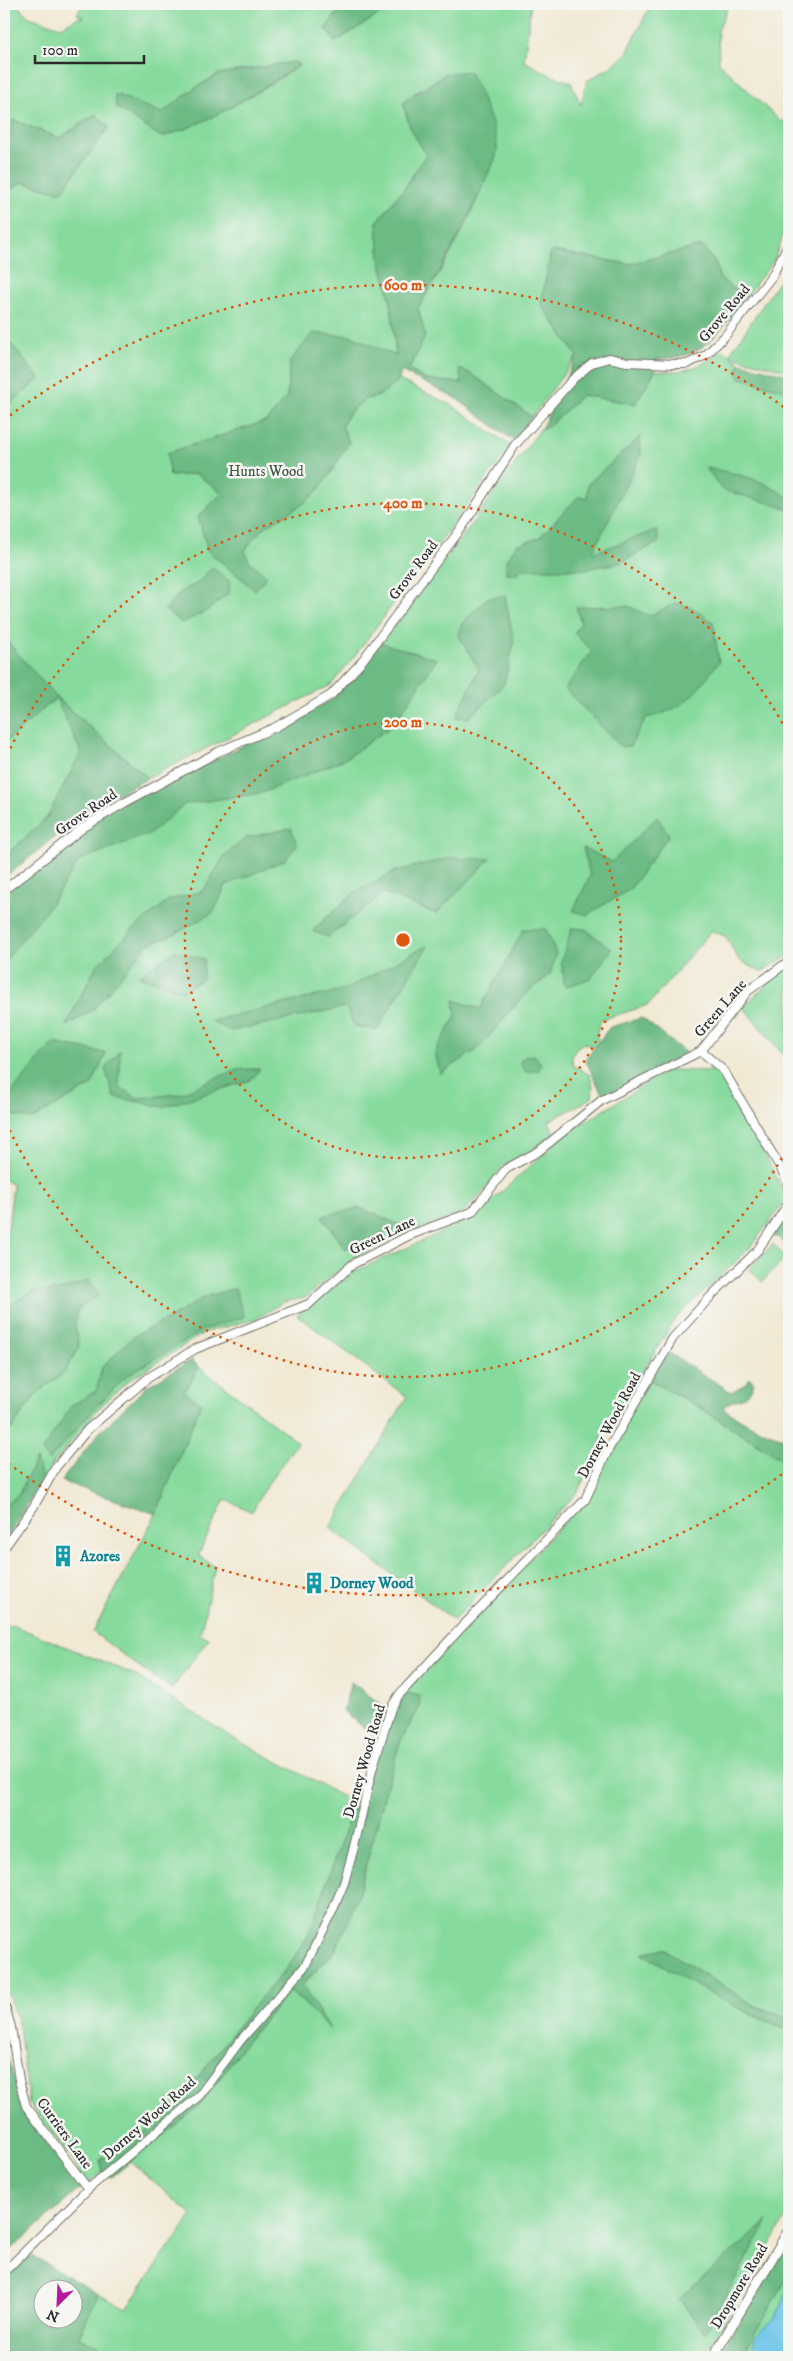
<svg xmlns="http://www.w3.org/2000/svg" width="793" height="2361" font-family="'IM FELL DW Pica',serif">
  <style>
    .green { fill: #86da9d; stroke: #588264; fill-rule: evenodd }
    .forest { fill: #6cba84; stroke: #4c7258; fill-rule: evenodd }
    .water { fill: #6bc4e9; stroke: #4b788a }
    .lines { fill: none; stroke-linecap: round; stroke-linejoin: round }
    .minor-casing { stroke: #706e66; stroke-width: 10 }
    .tertiary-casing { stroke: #706e66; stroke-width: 11 }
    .minor { stroke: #fff; stroke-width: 8 }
    .tertiary { stroke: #fff; stroke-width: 9 }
    .ring { fill: none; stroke: #df570e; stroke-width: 2.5; stroke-dasharray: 2.5 5 }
    .labels { text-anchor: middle; stroke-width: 5; stroke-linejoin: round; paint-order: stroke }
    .street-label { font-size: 15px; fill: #2b2b2b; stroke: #f6f6f2 }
    .park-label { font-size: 15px; fill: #425748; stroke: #f6f6f2 }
    .culture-label { font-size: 15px; font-weight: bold; fill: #0d838f; stroke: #f6f6f2; text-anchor: start }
    .centre { fill: #df570e; stroke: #f6f6f2; stroke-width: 2.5 }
    .ring-label { font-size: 15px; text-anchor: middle; font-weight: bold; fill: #df570e; stroke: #f6f6f2; stroke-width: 5; stroke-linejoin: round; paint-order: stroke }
  </style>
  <rect width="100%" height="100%" fill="#f6f6f2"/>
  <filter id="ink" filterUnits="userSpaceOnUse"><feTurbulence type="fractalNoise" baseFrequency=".02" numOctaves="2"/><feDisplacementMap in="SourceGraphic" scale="10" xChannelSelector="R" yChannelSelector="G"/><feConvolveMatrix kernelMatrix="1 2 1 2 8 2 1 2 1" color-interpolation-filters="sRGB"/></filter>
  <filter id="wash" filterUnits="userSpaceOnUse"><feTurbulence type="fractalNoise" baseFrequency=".0096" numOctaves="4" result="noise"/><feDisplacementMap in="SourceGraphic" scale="20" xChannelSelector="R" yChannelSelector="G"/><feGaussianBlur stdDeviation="1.12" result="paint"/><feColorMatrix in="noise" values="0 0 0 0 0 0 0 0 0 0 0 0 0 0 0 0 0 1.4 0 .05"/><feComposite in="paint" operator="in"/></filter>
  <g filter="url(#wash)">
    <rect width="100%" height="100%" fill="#f1e9d4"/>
    <g class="green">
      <path d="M4,4H16L29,17L61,27L77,18L83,17L77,14L82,4H344L326,28L335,42L396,4H531L524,61L550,75L571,82L581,105L587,81L612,66L627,53L651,4H729L718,30L719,63L781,122L789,115V219L774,260L746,297L720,279L715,262L702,246L629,264L551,251L541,304L577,356L532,417L470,373L463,383L426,380L409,370L425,336L418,308L445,264L466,225L497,151L445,74C432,84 412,92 403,104L410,127L426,155L403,190L377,222L380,259L391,302L396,357L351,336L290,361L287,397L267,421L168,453L170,476L197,474L222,493L240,576L255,590L245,551L254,536L271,522L292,511L349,442L342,426L350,412L365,399L379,396L399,380L453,406L511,446L353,658L331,685L148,778L57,699L81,752L47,818L4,857V743L56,698L4,638V408L39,379L4,335V194L22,182L61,192L109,127L96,114L60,138L13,120L4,181ZM294,62L299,66C256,93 210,123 161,137L116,95L162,114L195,88L219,74Z"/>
      <path d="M789,255V308L785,313L789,331V371L731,356L740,363L737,373L740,378L789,391V955L761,972L739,960L725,936L711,931L648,1005L601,1020C594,1038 595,1040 610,1052L583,1043C574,1049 570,1054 573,1065L590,1075L593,1087L592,1098L549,1121L554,1133L535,1149L503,1166L481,1195L462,1213L390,1240L351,1260L305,1298L283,1302L256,1319L205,1332L129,1380L97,1410L53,1464L46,1480L26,1504L4,1543V1238L8,1229L13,1185L4,1180V890L45,859L69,832L93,816L209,763L332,700L367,662L465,533L541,428L548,427L582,395L635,404L655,371C688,372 696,370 723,350L729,355L779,281Z"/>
      <path d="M789,967V1062L743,1007L777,975Z"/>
      <path d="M668,1070L720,1071L744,1112L787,1199L748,1250L676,1318L607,1428L578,1492L454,1620L330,1528L407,1397L297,1315L356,1271L473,1218L563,1136Z"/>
      <path d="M773,1244L786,1257L762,1282L749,1269Z"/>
      <path d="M199,1367L298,1442L263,1491L252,1512L225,1499L198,1555L215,1567L200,1635L209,1638L172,1689L138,1666L93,1632L156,1514L201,1403L184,1392Z"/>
      <path d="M648,1379L697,1406L789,1464L784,1501L786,1568L789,1569V2018L755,2006L664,1949L643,1954L661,1962L700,1988L754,2016L789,2030V2213L703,2357H118L119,2355L78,2337L98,2294L126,2309L192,2215L130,2162L202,2103L242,2047L291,1990L327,2026L302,1986L336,1950L358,1896L385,1793L400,1742L420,1706L404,1692L585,1500Z"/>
      <path d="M12,1625L133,1674L233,1738L355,1803L308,1936L288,1967L253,2007L180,2100L147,2131L100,2160L102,2172L87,2185L75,2163L29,2103L19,2027L4,1982V1628Z"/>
      <path d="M789,2270V2357H741Z"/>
    </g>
    <g class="forest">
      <path d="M344,4H396L335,42L326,28Z"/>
      <path d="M294,62L299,65C256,93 210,123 161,137L116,107L115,94L162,113L195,88L219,74Z"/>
      <path d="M469,71C478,89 499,132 497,151C496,161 488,173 484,183C465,227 443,267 418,308L425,336L409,370L426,380L462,383L459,369L470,373L532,417L514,441L457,399L401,371L399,380L379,396L365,399L350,412L342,426L349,442C338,460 327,483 311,497C287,519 263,519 245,551L249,561L267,576L255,590L208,551L198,517L222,493L197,474L170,476L167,453L267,421L287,397L290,361L313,333L351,336L396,356L391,302L380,259L377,222L403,190L426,155L410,127L403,103L410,96L426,88L445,74Z"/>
      <path d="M96,114L109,127L61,192L22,182L4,194V181L13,120L60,138Z"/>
      <path d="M702,246L715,262L720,279L746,297C730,318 711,348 685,355C676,358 666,358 657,359L655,371L635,404L582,395L548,427L541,429L577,356L541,304L551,251L629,264Z"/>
      <path d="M4,335L40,379L4,408Z"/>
      <path d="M740,363L789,375V391L740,378L737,373Z"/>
      <path d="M640,437L641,455L592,553L657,530L659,542L620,563L585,569H521L517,575L506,573V562L516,545L539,538L578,497L587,498L588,484Z"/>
      <path d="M706,468C741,474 759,478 789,498V509L723,490Z"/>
      <path d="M212,567L230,582L229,593L208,610L182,623L165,610L180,592L198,583Z"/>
      <path d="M505,595L514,643L504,684L469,718L456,717L479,669L459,636L462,623L487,598Z"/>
      <path d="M676,603L694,609L713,622L719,662C692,695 689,708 646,718L630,746L621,747L565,689L592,651L574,633L581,623L576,607L628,606L649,616Z"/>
      <path d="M4,638L57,698L148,778L89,809L4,878V857L47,818L81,752L56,698L4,743Z"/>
      <path d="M381,643L437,659L393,725L345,759L262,793L185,804L151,833L80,860L45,912L4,962V890L45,859L69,832L93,816L209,763L332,700Z"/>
      <path d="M657,817L669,835L630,889L587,915L573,911L590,876L583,848L612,862Z"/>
      <path d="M291,828L297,845L285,860L226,885L214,912L175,934L148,944L93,1010L66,1026L96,966L132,930L169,900L203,891L225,855L246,838Z"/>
      <path d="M450,858L490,859L436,914L384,893L328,937L312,931L352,894L396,871Z"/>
      <path d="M572,928L585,929L612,949L591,978L565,987L561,961Z"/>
      <path d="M524,929H546L556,954L550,975L525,994L478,1049L440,1074L435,1052L456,1016L454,1000L480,1009Z"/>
      <path d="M428,945L377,1030L354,1026L346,1007L231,1031L211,1021L346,989Z"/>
      <path d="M175,951L204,959L203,979L182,991L139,976Z"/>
      <path d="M642,1018L686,1053L604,1098L585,1059L610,1027Z"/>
      <path d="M53,1043L106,1053L92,1085L33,1119L4,1114V1102Z"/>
      <path d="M120,1050L119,1087L138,1098L180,1094L236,1069H260L251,1080L163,1107L114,1097L105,1069Z"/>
      <path d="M534,1055L541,1064L539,1070L526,1072L520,1061L525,1057Z"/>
      <path d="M360,1208L403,1226L345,1249L322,1216Z"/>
      <path d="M789,1213V1250L780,1238L773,1236Z"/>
      <path d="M89,1280L99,1295L78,1309L75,1323L79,1347L64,1373L37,1393L11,1430L4,1392V1313L12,1304L33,1291H58Z"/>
      <path d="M235,1288L244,1317L205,1329L128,1375L91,1412L49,1461L42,1451L72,1405L96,1391L102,1367L134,1336L170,1318L205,1297Z"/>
      <path d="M666,1351L731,1392L744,1385L749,1378L754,1382C747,1406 734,1394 723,1408C743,1422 765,1434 789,1439V1464L697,1406L648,1379Z"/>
      <path d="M192,1360L199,1367L184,1392L201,1403L156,1514L61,1481L100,1432L147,1386Z"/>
      <path d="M36,1459L42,1479L4,1543V1506L19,1494Z"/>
      <path d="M789,1475V1569L786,1568C773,1541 785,1504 789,1475Z"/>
      <path d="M351,1682L390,1711L404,1692L419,1696L420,1706L400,1742L385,1793L358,1896L336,1950L302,1985L330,2029L290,1990L242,2047L202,2103L112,2177L102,2172L100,2160L147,2131L180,2100L253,2007L288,1967L308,1936L377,1738L343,1711Z"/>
      <path d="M664,1949L755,2006L789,2018V2030C759,2018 730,2005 702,1989C681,1978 664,1964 642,1954Z"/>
      <path d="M4,2048L23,2105L83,2186L4,2255V2120L8,2115L4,2082Z"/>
      <path d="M768,2221L705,2333L679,2299Z"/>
      <path d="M789,2241V2275L741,2357H718L751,2300Z"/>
      <path d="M31,2255L98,2294L79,2337L119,2355L118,2357H4V2277ZM42,2288H72V2318H42Z"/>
    </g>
    <path class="water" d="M789,2289V2349L785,2351L780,2357H751L755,2337L775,2318Z"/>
  </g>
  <g filter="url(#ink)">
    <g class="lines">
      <g class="minor-casing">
        <g id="minor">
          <path d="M4,890L84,827L124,803L218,752L276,727L331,695L359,665L463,526L515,445L573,379L592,363L609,358L627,362L673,364H687L706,355L725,336L772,276L789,243"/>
          <path d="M701,1051L724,1071L784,1174L789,1187"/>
          <path d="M4,1548L34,1506L56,1467L88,1429L148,1378L195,1349L309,1304L353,1264L410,1235L472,1212L506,1169L539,1151L602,1100L701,1051L748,991L789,961"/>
          <path d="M4,2003L11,2027L19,2080L26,2106L88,2189"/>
          <path d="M4,2272L88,2189L199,2096L240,2041L305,1966L332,1912L344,1883L353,1851L372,1770L391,1708L399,1695L460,1629L585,1500L608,1450L673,1338L711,1296L757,1251L789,1203"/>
        </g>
      </g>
      <g class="tertiary-casing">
        <path id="tertiary" d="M713,2357L789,2230"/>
      </g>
      <use href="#minor" class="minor"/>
      <use href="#tertiary" class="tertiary"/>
    </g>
  </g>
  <g class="ring">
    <circle cx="403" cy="940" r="218"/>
    <path d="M789 1145A437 437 0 0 1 4 1118M4 762A437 437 0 0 1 789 735"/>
    <path d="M788 1470A655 655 0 0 1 4 1460M4 420A655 655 0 0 1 788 410"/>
  </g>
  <defs>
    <g id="building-bare" transform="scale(1.725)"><path d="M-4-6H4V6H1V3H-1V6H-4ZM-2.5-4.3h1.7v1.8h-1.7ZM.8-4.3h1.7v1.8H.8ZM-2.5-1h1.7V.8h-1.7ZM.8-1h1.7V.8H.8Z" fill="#0f9aa8" stroke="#f6f6f2" stroke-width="2.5" paint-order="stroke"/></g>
  </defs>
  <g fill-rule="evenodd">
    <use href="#building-bare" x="63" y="1556"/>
    <use href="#building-bare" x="314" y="1583"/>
  </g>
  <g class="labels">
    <g class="street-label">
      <text transform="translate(724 313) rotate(-50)" y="5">Grove Road</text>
      <text transform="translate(413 570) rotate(-53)" y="5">Grove Road</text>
      <text transform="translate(86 812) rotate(-34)" y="5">Grove Road</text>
      <text transform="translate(720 1008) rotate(-49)" y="5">Green Lane</text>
      <text transform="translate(382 1235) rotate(-26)" y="5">Green Lane</text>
      <text transform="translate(609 1425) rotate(-62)" y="5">Dorney Wood Road</text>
      <text transform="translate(364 1761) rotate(-74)" y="5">Dorney Wood Road</text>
      <text transform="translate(149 2118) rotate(-41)" y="5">Dorney Wood Road</text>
      <text transform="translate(65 2133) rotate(54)" y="5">Curriers Lane</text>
      <text transform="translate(739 2286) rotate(-59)" y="5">Dropmore Road</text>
    </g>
    <g class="park-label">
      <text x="266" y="476">Hunts Wood</text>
    </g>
    <g class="culture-label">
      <text x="80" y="1561">Azores</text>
      <text x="330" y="1588">Dorney Wood</text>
    </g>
  </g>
  <circle cx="403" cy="940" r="8" class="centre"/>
  <g class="ring-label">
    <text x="403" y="290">600 m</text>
    <text x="403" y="508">400 m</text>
    <text x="403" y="727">200 m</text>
  </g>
  <rect width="793" height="2361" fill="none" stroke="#f6f6f2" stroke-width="20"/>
  <g transform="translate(58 2304) rotate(204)"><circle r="24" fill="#f6f6f2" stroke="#a5a5a2"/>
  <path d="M0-4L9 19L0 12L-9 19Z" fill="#b5179e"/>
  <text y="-8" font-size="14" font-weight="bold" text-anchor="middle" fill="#2b2b2b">N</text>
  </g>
  <path d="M35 55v8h109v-8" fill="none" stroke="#2b2b2b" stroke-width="2.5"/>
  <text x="42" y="55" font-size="15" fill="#2b2b2b" stroke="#f6f6f2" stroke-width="4" paint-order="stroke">100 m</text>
</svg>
